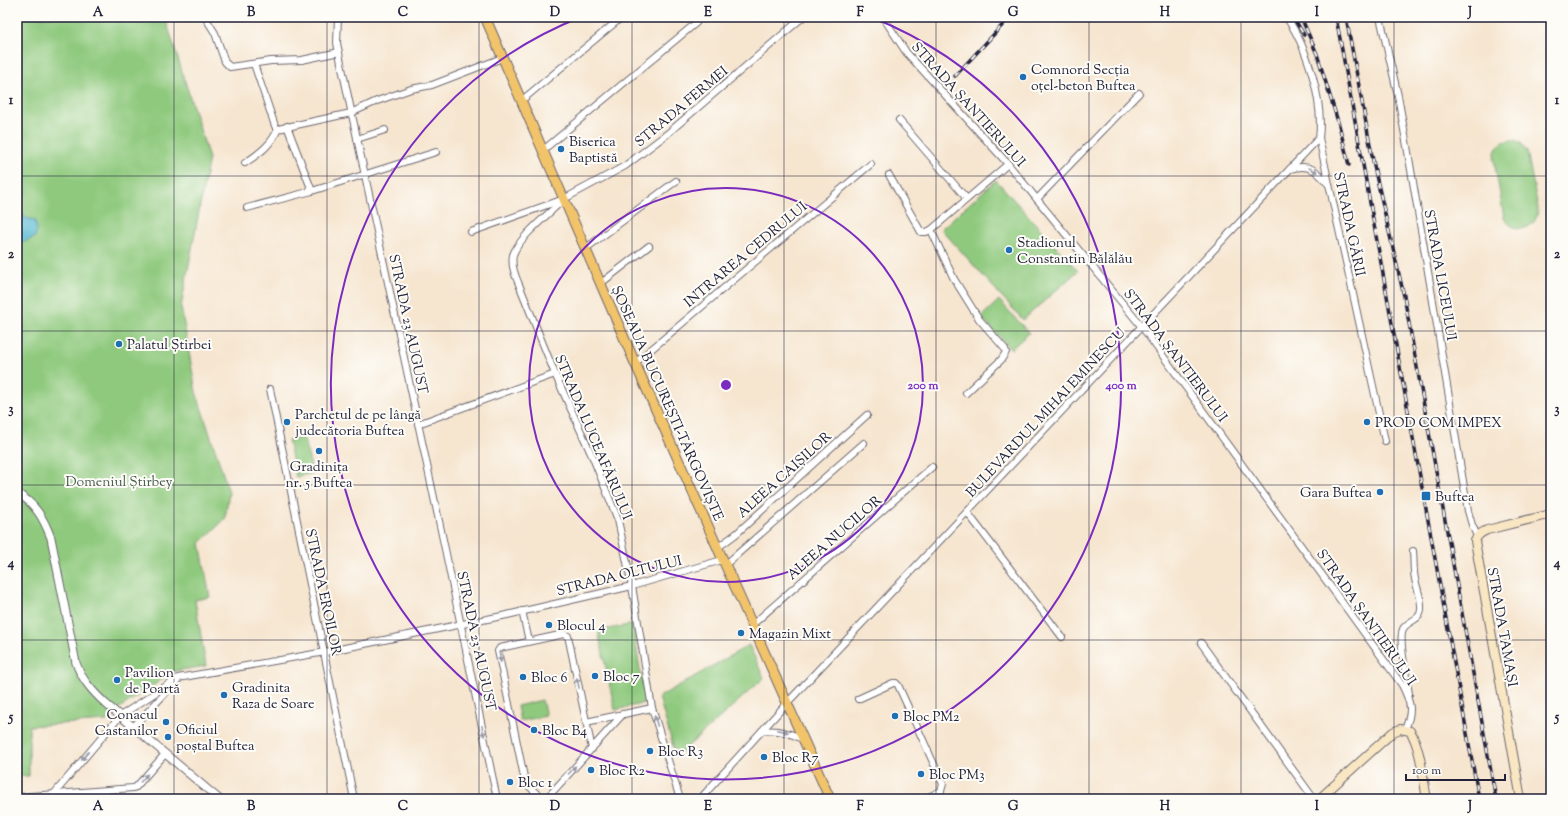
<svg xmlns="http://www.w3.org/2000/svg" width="1568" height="816" font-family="'Sorts Mill Goudy',serif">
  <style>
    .green { fill: #8ec97d; stroke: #58765c }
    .water { fill: #53b8d1; stroke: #3a6d86 }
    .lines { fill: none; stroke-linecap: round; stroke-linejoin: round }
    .minor-casing { stroke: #6c666f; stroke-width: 8 }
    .tertiary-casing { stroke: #6c666f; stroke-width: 9 }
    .secondary-casing { stroke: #6c666f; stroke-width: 10 }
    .primary-casing { stroke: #6c666f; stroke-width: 11 }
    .minor { stroke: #fff; stroke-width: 6 }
    .tertiary { stroke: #fff; stroke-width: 7 }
    .secondary { stroke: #f9e7c3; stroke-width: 8 }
    .primary { stroke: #f1c36a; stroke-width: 9 }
    .rail-casing { stroke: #22223b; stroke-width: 3.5 }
    .rail { stroke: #fdfcf7; stroke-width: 2; stroke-dasharray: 6; stroke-linecap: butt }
    .oneway { fill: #9c9ca7 }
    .grid { fill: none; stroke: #22223b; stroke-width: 1; stroke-opacity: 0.55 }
    .ring { fill: none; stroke: #7b2cbf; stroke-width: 2 }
    .poi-dot { fill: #1f6fb2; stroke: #fdfcf7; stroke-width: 1.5 }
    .labels { text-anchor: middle; stroke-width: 4; stroke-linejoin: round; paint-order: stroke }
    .poi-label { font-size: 14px; fill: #22223b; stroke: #fdfcf7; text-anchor: start }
    .street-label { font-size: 14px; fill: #22223b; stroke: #fdfcf7 }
    .park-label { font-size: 14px; fill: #485c52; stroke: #fdfcf7 }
    .centre { fill: #7b2cbf; stroke: #fdfcf7; stroke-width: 2 }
    .ring-label { font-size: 12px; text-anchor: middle; font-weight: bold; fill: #7b2cbf; stroke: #fdfcf7; stroke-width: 4; stroke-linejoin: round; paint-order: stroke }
    .neatline { fill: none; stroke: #22223b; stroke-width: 1.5 }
    .grid-label { font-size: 13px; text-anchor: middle; font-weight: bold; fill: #22223b }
  </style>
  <rect width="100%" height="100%" fill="#fdfcf7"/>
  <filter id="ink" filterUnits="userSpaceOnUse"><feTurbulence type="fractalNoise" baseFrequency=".025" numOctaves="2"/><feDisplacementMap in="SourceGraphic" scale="8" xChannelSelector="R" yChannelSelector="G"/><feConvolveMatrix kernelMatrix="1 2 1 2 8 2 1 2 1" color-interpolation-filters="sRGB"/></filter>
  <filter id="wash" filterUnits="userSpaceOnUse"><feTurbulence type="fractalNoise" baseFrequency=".012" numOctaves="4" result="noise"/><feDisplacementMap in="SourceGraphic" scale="16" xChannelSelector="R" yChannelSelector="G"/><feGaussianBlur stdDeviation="0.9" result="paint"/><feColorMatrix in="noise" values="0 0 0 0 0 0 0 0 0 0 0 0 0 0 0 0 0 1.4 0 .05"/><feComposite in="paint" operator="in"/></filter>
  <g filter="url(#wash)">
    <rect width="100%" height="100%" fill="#f6e5cf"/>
    <g class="green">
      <path d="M17,17H165L209,158L181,307L196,392L229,492L225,519L200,543L210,597L195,600L206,666L175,671L118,709L107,721L29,726V776H17Z"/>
      <path d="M1515,140L1522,144L1527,151L1538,208C1538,230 1515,236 1504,218L1494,160C1494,147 1502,139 1515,140Z"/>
      <path d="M996,180L1078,271L1023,320L941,229Z"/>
      <path d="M999,300L1029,333L1011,349L981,317Z"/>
      <path d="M303,437L313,473L296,477L288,440Z"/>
      <path d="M633,624L645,703L615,710L598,631Z"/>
      <path d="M749,645L764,678L676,757L659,697Z"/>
      <path d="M542,700L546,716L520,721L517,706Z"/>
    </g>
    <path class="water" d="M17,205L25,218L35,220L37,230L35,237L17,245Z"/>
  </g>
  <g filter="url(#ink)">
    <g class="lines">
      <g class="minor-casing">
        <g id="minor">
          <path d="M205,17L215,33L225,62L230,67L271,61L302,60L339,52"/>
          <path d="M338,17L337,43L342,68L445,549L497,799"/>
          <path d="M883,17L906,52L1008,164L1142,327L1402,685C1411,703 1413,711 1405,729"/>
          <path d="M1286,17C1307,46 1324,102 1319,138L1385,441"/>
          <path d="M1380,17L1398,96L1408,152L1468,511L1472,525L1477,536"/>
          <path d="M254,64L275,126L278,129L351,113L377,101L411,89L432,85L502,58"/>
          <path d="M521,101L622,17"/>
          <path d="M899,120L967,199"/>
          <path d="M287,126L312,191"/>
          <path d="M357,139L385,130"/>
          <path d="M542,151L696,23"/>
          <path d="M245,163C260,153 271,145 278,129"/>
          <path d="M1290,169C1311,163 1317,171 1329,185"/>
          <path d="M889,175L921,232H926L931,230L1008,164"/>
          <path d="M564,199C551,212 518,238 513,255C511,264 514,273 518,282L555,374L593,458L618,520L632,586L652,708L680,799"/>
          <path d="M1037,199L1139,93"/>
          <path d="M247,208L312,191L436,152"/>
          <path d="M931,230L954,279L979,319L1005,349L1006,352L1001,360L966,393"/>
          <path d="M471,232L564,199L625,166L667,134L803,17"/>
          <path d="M585,249L676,181"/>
          <path d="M600,284L649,246"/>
          <path d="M635,363L871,164"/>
          <path d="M270,389L354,799"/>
          <path d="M418,424L555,374"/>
          <path d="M967,512L1062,637"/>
          <path d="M717,548L736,534L867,415"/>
          <path d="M725,565L864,443"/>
          <path d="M522,611L529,641"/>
          <path d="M752,625L932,467"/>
          <path d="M1201,643L1314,799"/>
          <path d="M1409,694C1407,680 1398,639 1403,629C1408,620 1420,621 1421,610C1422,598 1417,590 1415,579C1413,570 1414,561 1413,551"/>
          <path d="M858,699L893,683H896L898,685L943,784L941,791L924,799"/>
          <path d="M586,722L652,708"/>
          <path d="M133,727L178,680"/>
          <path d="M762,731C777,729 789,732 802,739"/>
          <path d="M53,795L120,716L178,678L325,652L507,615L632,586L722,560"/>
          <path d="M17,797L133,788L136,787L165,754"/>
          <path d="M542,799L528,785L524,777L498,651L500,648L564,634L568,636L592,749"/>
          <path d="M546,799L623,714"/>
          <path d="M700,799L787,703L1319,138"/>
        </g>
      </g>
      <g class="tertiary-casing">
        <path id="tertiary" d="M17,493C35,503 44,519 51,538L76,663C82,680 93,692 106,704L219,799"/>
      </g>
      <g class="secondary-casing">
        <g id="secondary">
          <path d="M1319,799L1393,732L1400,729L1410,731C1421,748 1423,779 1427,799"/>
          <path d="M1521,799L1475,541C1478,534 1481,533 1487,530L1551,514"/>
        </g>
      </g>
      <g class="primary-casing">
        <path id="primary" d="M485,17L635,363L830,799"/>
      </g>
      <use href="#minor" class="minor"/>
      <use href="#tertiary" class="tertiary"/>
      <use href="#secondary" class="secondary"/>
      <use href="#primary" class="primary"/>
      <g class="rail-casing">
        <g id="rail">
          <path d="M1293,17L1304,35"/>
          <path d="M1301,17L1317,54L1339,125L1349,165"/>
          <path d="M1336,17L1479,799"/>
          <path d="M1346,17L1375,171L1404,296L1496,799"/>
          <path d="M955,76L1010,17"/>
        </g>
      </g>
      <use href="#rail" class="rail"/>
    </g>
    <defs><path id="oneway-solid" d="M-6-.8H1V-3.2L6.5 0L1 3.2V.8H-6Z"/></defs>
    <g class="oneway">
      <use href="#oneway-solid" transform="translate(1313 170) rotate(29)"/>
      <use href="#oneway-solid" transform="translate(500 657) rotate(80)"/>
      <use href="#oneway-solid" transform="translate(578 683) rotate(-102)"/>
      <use href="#oneway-solid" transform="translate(656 721) rotate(-106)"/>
      <use href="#oneway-solid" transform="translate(483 731) rotate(78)"/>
      <use href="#oneway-solid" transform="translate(783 731) rotate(13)"/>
      <use href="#oneway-solid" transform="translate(85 756) rotate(130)"/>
      <use href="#oneway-solid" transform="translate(572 770) rotate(-48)"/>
      <use href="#oneway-solid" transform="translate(144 778) rotate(-48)"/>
    </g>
  </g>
  <path class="grid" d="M174,17V799M327,17V799M479,17V799M632,17V799M784,17V799M936,17V799M1089,17V799M1241,17V799M1394,17V799M17,176H1551M17,331H1551M17,485H1551M17,640H1551"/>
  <g class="ring">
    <circle cx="726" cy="385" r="197"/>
    <path d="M871 17A395 395 0 1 1 581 17"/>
  </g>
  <g class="poi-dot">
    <circle cx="1023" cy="77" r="4"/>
    <circle cx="561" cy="149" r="4"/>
    <circle cx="1009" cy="250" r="4"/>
    <circle cx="119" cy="344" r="4"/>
    <circle cx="287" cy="422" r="4"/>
    <circle cx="1367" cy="422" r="4"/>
    <circle cx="319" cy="451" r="4"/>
    <circle cx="1380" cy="492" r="4"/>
    <rect x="1421" y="491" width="10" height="10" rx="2"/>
    <circle cx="549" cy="625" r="4"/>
    <circle cx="741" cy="633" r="4"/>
    <circle cx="595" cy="676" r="4"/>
    <circle cx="523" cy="677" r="4"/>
    <circle cx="117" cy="680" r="4"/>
    <circle cx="224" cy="695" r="4"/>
    <circle cx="895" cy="716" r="4"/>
    <circle cx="166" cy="722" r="4"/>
    <circle cx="534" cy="730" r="4"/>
    <circle cx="168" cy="737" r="4"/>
    <circle cx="650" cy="751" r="4"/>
    <circle cx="764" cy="757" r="4"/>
    <circle cx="591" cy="770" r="4"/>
    <circle cx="921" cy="774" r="4"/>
    <circle cx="510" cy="782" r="4"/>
  </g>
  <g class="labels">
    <g class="poi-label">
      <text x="1031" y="74">Comnord Secția<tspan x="1031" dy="16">oțel-beton Buftea</tspan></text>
      <text x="569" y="146">Biserica<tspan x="569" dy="16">Baptistă</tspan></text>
      <text x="1017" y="247">Stadionul<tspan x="1017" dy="16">Constantin Bălălău</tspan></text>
      <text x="127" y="349">Palatul Știrbei</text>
      <text x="295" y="419">Parchetul de pe lângă<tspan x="295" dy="16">judecătoria Buftea</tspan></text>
      <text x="1375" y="427">PROD COM IMPEX</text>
      <text x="319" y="471" text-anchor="middle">Gradinița<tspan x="319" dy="16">nr. 5 Buftea</tspan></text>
      <text x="1372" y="497" text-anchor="end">Gara Buftea</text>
      <text x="1435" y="501">Buftea</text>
      <text x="557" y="630">Blocul 4</text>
      <text x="749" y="638">Magazin Mixt</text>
      <text x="125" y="677">Pavilion<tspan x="125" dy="16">de Poartă</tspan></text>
      <text x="603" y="681">Bloc 7</text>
      <text x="531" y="682">Bloc 6</text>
      <text x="232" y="692">Gradinita<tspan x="232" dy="16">Raza de Soare</tspan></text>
      <text x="158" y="719" text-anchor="end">Conacul<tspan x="158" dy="16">Castanilor</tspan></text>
      <text x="903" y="721">Bloc PM2</text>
      <text x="176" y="734">Oficiul<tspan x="176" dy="16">poștal Buftea</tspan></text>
      <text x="542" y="735">Bloc B4</text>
      <text x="658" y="756">Bloc R3</text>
      <text x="772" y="762">Bloc R7</text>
      <text x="599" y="775">Bloc R2</text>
      <text x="929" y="779">Bloc PM3</text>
      <text x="518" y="787">Bloc 1</text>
    </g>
    <g class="street-label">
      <text transform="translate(969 104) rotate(48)" y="5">STRADA ȘANTIERULUI</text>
      <text transform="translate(681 106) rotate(-40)" y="5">STRADA FERMEI</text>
      <text transform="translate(1350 224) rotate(78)" y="5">STRADA GĂRII</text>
      <text transform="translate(745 254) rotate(-40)" y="5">INTRAREA CEDRULUI</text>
      <text transform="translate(1441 275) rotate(80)" y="5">STRADA LICEULUI</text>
      <text transform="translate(409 324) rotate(78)" y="5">STRADA 23 AUGUST</text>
      <text transform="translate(1176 355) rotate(53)" y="5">STRADA ȘANTIERULUI</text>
      <text transform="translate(668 403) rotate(66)" y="5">ȘOSEAUA BUCUREȘTI-TÂRGOVIȘTE</text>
      <text transform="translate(1045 412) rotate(-47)" y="5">BULEVARDUL MIHAI EMINESCU</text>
      <text transform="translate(594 437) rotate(67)" y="5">STRADA LUCEAFĂRULUI</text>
      <text transform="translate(784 474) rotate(-42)" y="5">ALEEA CAIȘILOR</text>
      <text transform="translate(834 537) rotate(-41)" y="5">ALEEA NUCILOR</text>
      <text transform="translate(619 575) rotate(-14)" y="5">STRADA OLTULUI</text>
      <text transform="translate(324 592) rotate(78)" y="5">STRADA EROILOR</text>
      <text transform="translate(1367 617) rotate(55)" y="5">STRADA ȘANTIERULUI</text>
      <text transform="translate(1503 627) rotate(80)" y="5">STRADA TAMAȘI</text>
      <text transform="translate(477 641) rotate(78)" y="5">STRADA 23 AUGUST</text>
    </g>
    <g class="park-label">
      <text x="119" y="486">Domeniul Știrbey</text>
    </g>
  </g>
  <circle cx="726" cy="385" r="6" class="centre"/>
  <g class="ring-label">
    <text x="923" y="389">200 m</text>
    <text x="1121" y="389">400 m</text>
  </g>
  <rect width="1568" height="816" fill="none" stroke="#fdfcf7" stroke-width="44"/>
  <path d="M1406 774v6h99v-6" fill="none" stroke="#22223b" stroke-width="2"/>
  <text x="1412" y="774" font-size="12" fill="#22223b" stroke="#fdfcf7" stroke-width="3" paint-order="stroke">100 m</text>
  <rect x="22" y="22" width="1524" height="772" class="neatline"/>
  <g class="grid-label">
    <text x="98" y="16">A</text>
    <text x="251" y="16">B</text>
    <text x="403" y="16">C</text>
    <text x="555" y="16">D</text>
    <text x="708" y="16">E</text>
    <text x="860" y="16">F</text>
    <text x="1013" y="16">G</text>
    <text x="1165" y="16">H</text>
    <text x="1317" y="16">I</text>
    <text x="1470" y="16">J</text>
    <text x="11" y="104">1</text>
    <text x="1557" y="104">1</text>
    <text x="11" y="258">2</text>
    <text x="1557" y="258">2</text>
    <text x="11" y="413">3</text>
    <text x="1557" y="413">3</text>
    <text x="11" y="567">4</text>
    <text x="1557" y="567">4</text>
    <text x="11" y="721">5</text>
    <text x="1557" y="721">5</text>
    <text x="98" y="810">A</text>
    <text x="251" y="810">B</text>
    <text x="403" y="810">C</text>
    <text x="555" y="810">D</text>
    <text x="708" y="810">E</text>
    <text x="860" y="810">F</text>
    <text x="1013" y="810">G</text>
    <text x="1165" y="810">H</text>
    <text x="1317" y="810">I</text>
    <text x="1470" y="810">J</text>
  </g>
</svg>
